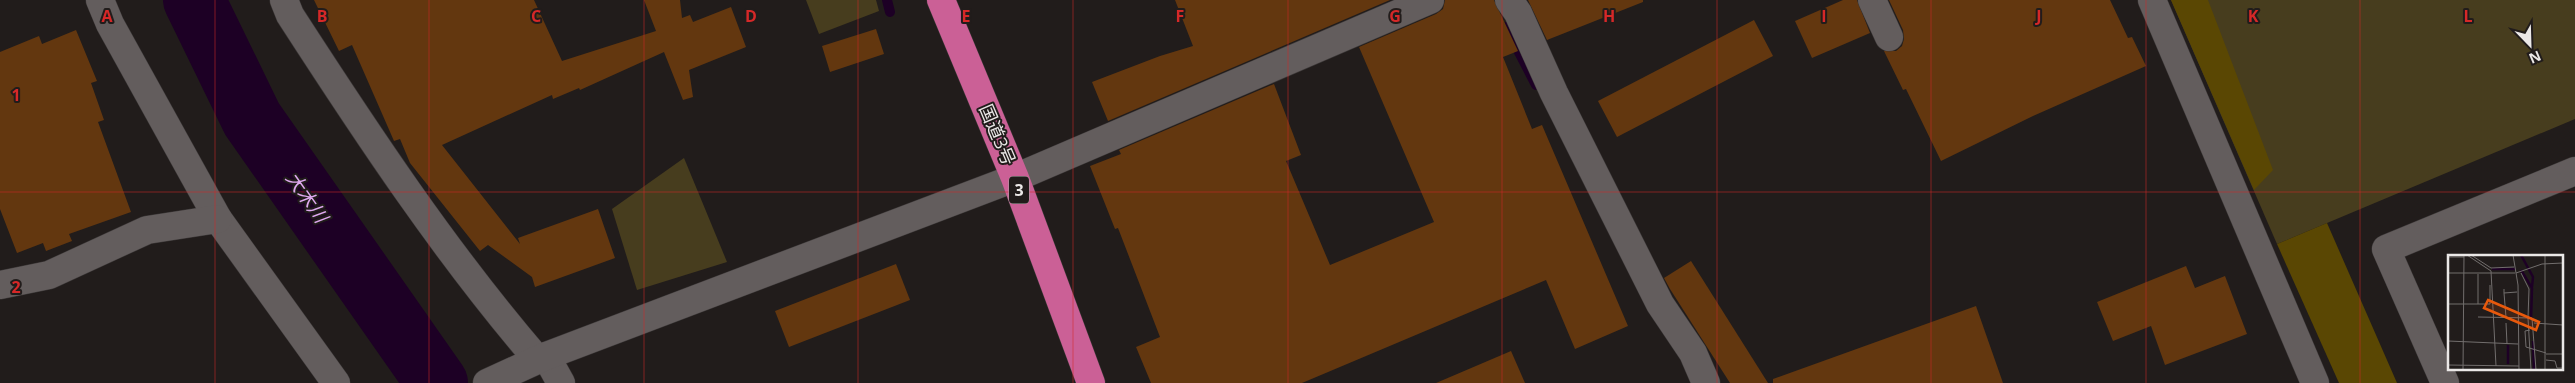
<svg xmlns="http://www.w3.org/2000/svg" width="2575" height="383" viewBox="0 0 2575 383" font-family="'Open Sans','Noto Sans JP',sans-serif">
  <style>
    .green { fill: #473d1e }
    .forest { fill: #5a4703 }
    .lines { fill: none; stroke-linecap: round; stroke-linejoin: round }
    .stream { stroke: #1d0025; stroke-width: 10 }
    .river { stroke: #1d0025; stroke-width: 62 }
    .building { fill: #63370f }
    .minor-casing { stroke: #3c3838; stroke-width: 29 }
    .trunk-casing { stroke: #3c3838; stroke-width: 29 }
    .minor { stroke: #635d5d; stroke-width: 28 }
    .trunk { stroke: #cb6096; stroke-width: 28 }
    .grid { fill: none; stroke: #d62828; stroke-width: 1; stroke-opacity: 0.55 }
    .labels { text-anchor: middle; stroke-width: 4; stroke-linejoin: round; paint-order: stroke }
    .shield { fill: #211c1b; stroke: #aeabaa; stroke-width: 1 }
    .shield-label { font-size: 16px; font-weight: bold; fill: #ebe8e7 }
    .street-label { font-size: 18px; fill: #ebe8e7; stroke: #211c1b }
    .water-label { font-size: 19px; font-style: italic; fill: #dfa9ef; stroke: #211c1b }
    .inset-river { fill: none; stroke: #1d0025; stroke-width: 2.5 }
    .inset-road { fill: none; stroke: #726e6d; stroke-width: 1 }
    .view { fill: #e8590c; fill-opacity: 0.15; stroke: #e8590c; stroke-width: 2.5 }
    .inset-edge { fill: none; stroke: #ebe8e7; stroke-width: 2.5 }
    .grid-label { font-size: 16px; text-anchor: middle; font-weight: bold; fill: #d62828; stroke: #211c1b; stroke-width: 4; stroke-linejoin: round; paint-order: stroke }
  </style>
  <rect width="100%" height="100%" fill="#211c1b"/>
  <g class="green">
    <polygon points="806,0 876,0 879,11 819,34"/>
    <polygon points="2171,0 2575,0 2575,119 2277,244"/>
    <polygon points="684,158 727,262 637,290 612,209"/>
  </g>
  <g class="forest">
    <polygon points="2171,0 2208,0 2273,170 2254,190"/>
    <polygon points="2327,223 2397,383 2339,383 2277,244"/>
  </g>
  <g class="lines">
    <g class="stream">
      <polyline points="887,0 890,12"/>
      <polyline points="1506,27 1536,85"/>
    </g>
    <polyline class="river" points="194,0 252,119 437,383"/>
  </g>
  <g class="building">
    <polygon points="314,0 534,0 562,61 656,31 644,0 680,0 682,18 690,15 693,22 731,7 746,47 689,70 693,97 683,100 664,52 580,90 579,88 553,99 552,95 442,145 520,244 518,238 598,209 615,258 535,287 532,277 488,245 480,251 410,163 400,139 394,141 352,45 339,51"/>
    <polygon points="1175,0 1390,0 1108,121 1092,82 1160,56 1193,46"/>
    <polygon points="1445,0 1494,0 1518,51 1503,57 1532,129 1542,125 1628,326 1575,349 1546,280 1302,383 1151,383 1136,347 1160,337 1118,228 1115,229 1090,166 1121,154 1119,150 1274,84 1301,155 1286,161 1330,265 1434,222 1359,47 1436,14 1443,9"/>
    <polygon points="1528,0 1643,0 1643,2 1547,40"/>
    <polygon points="1843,0 1857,0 1870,33 1812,58 1795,21"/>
    <polygon points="1889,0 2110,0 2128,38 2132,37 2146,66 2033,116 1941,161 1906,89 1903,90 1884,51 1896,51 1902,46 1904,39 1903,30"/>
    <polygon points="1754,20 1773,56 1617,137 1598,101"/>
    <polygon points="876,29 884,54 830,72 822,46"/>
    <polygon points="76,30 97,81 91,83 104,120 98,122 131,212 69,234 72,241 46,251 43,243 17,253 0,209 0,52 39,36 42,44"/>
    <polygon points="1691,261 1768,383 1730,383 1670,289 1664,278"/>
    <polygon points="896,264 910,300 789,347 775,311"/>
    <polygon points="2186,266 2195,288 2225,276 2247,334 2165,365 2151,326 2113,341 2097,302"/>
    <polygon points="1976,306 2003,383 1773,383 1773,379"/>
    <polygon points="1511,351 1525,383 1436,383"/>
  </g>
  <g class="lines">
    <defs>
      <g id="minor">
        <polyline points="100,0 110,24 218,219 336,383"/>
        <path d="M284,0L290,15C367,134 445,252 537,359"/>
        <polyline points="1509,0 1518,13 1554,93 1660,304 1693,353 1706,383"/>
        <polyline points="1872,0 1889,37"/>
        <polyline points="2152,0 2315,383"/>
        <polyline points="0,285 49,275 147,230 218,219"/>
        <polyline points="546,356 561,383"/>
        <polyline points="487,383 546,356 1015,178 1430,0"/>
        <polyline points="2445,383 2386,249 2575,171"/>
      </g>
      <polyline id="trunk" points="941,0 1015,178 1091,383"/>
    </defs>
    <use href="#minor" class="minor-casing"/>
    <use href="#trunk" class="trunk-casing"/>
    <use href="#minor" class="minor"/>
    <use href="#trunk" class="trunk"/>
  </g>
  <path class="grid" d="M215,0V383M429,0V383M644,0V383M858,0V383M1073,0V383M1288,0V383M1502,0V383M1717,0V383M1931,0V383M2146,0V383M2360,0V383M0,192H2575"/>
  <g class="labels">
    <rect class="shield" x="1009" y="176.5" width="20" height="27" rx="4"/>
    <g class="shield-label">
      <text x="1019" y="196">3</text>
    </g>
    <g class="street-label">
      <text transform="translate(997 135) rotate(67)" y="6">国道3号</text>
    </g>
    <g class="water-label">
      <text transform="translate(307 197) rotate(55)" y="7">大木川</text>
    </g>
  </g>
  <g transform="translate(2448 255)">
    <rect width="115" height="115" fill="#211c1b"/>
    <path class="inset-river" d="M73,0L85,22L84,32M44,14H67M73,15L84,33L83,65M85,86L86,115M60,90V109"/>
    <path class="inset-road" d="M19,0L43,16L48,111M23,0L43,13L66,12M65,0L70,30L71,115M0,2H16M0,18H67M68,18L94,9L115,8M73,18L81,34L80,63M56,34V38L69,37M56,38L58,62M0,49H42V30M30,49V19M30,62L84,63L88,115M80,63L83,115M58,68L59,89M86,68L115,70M97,70V0M82,75L77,76L78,92L98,98M0,86L70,89M98,99H115M98,105L107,106L109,113H115M0,110L71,111M15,115L16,0M97,115V70"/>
    <path class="view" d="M40,45L91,67L88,75L36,53Z"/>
    <rect width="115" height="115" class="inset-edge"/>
  </g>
  <g class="grid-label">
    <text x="107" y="22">A</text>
    <text x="322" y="22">B</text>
    <text x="536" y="22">C</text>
    <text x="751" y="22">D</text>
    <text x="966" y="22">E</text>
    <text x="1180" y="22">F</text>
    <text x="1395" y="22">G</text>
    <text x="1609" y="22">H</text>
    <text x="1824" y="22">I</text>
    <text x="2039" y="22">J</text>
    <text x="2253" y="22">K</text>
    <text x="2468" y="22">L</text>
    <text x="16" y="101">1</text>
    <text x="16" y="293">2</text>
  </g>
  <g transform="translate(2530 45) rotate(157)" stroke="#211c1b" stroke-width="4" paint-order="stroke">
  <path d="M0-4L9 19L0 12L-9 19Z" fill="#ebe8e7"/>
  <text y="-8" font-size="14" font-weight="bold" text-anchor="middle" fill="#ebe8e7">N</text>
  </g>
</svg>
